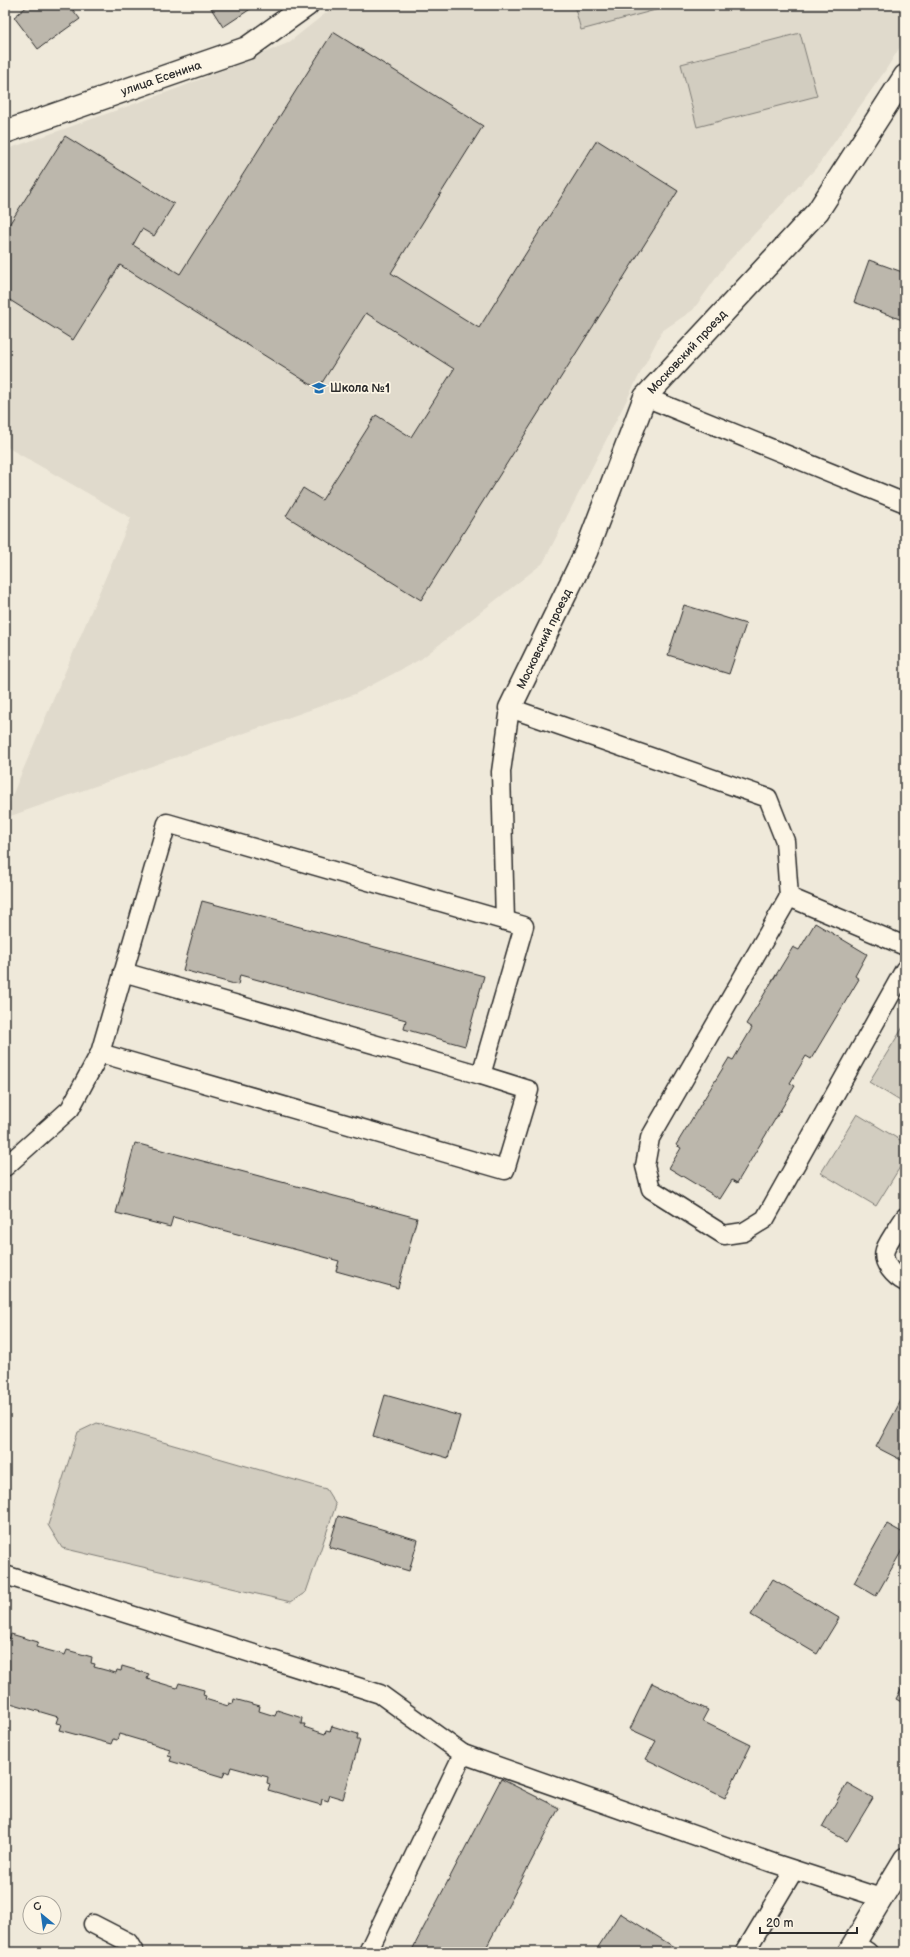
<svg xmlns="http://www.w3.org/2000/svg" width="910" height="1957" viewBox="0 0 910 1957" font-family="'Balsamiq Sans',sans-serif">
  <style>
    .built { fill: #e0dacc }
    .green { fill: #d2cdc0; stroke: #7e7c76 }
    .building { fill: #bcb7ac; stroke: #2b2b2b }
    .lines { fill: none; stroke-linecap: round; stroke-linejoin: round }
    .lane-casing { stroke: #2b2b2b; stroke-width: 21 }
    .street-casing { stroke: #2b2b2b; stroke-width: 25 }
    .primary-casing { stroke: #2b2b2b; stroke-width: 25 }
    .lane { stroke: #fcf5e5; stroke-width: 18 }
    .street { stroke: #fcf5e5; stroke-width: 22 }
    .primary { stroke: #fcf5e5; stroke-width: 22 }
    .labels { text-anchor: middle; stroke-width: 3.5; stroke-linejoin: round; paint-order: stroke }
    .street-label { font-size: 12px; fill: #2b2b2b; stroke: #fcf5e5 }
    .poi-label { font-size: 12px; font-weight: bold; fill: #2b2b2b; stroke: #fcf5e5; text-anchor: start }
  </style>
  <rect width="100%" height="100%" fill="#efe9da"/>
  <filter id="ink" filterUnits="userSpaceOnUse"><feTurbulence type="fractalNoise" baseFrequency=".025" numOctaves="2"/><feDisplacementMap in="SourceGraphic" scale="8" xChannelSelector="R" yChannelSelector="G"/><feConvolveMatrix kernelMatrix="1 2 1 2 8 2 1 2 1" color-interpolation-filters="sRGB"/></filter>
  <g filter="url(#ink)">
    <polygon class="built" points="336,5 905,5 905,39 885,71 816,168 726,264 693,310 662,331 543,563 421,659 355,694 5,818 5,812 131,518 5,446 5,150 179,88 288,43"/>
    <g class="green">
      <polygon points="574,5 674,5 581,30"/>
      <polygon points="800,33 817,96 697,127 681,64"/>
      <polygon points="905,1024 905,1104 869,1082"/>
      <polygon points="857,1114 905,1143 905,1159 876,1206 821,1173"/>
      <polygon points="97,1423 326,1489 336,1505 306,1592 291,1602 62,1548 48,1525 78,1432"/>
    </g>
    <g class="building">
      <polygon points="29,5 69,5 80,19 38,49 14,17"/>
      <polygon points="209,5 254,5 255,6 223,27"/>
      <polygon points="333,32 483,126 391,273 479,328 597,140 678,191 421,600 286,516 303,488 322,500 376,415 411,437 454,369 366,313 318,389 120,265 73,340 5,297 5,231 65,136 174,204 154,236 142,229 133,245 180,274"/>
      <polygon points="869,260 905,273 905,321 854,302"/>
      <polygon points="684,605 746,624 729,674 668,655"/>
      <polygon points="202,901 484,976 465,1046 404,1029 406,1020 240,975 238,985 183,970"/>
      <polygon points="815,923 867,954 855,976 859,979 811,1059 806,1056 790,1083 795,1086 737,1183 732,1180 720,1199 669,1168 681,1148 676,1145 729,1058 733,1060 752,1028 746,1024 793,947 799,950"/>
      <polygon points="135,1143 417,1218 398,1288 336,1271 339,1261 173,1217 170,1227 116,1213"/>
      <polygon points="905,1393 905,1462 876,1447"/>
      <polygon points="385,1395 460,1416 448,1458 373,1436"/>
      <polygon points="338,1516 418,1540 409,1571 329,1547"/>
      <polygon points="887,1524 905,1534 905,1545 876,1596 854,1583"/>
      <polygon points="773,1579 839,1618 817,1654 751,1615"/>
      <polygon points="11,1634 38,1642 36,1647 65,1655 67,1650 92,1657 91,1663 95,1664 94,1667 116,1673 117,1670 121,1671 122,1666 149,1674 147,1679 177,1688 179,1683 204,1690 203,1695 206,1696 205,1699 228,1706 229,1703 233,1704 234,1699 260,1706 259,1711 275,1716 277,1710 302,1718 301,1724 305,1724 304,1727 325,1734 326,1731 330,1732 332,1726 358,1734 357,1740 360,1740 343,1799 330,1795 328,1801 322,1799 321,1805 268,1790 270,1784 267,1783 268,1777 231,1767 229,1773 225,1771 223,1777 170,1761 172,1756 168,1755 170,1749 119,1734 117,1740 113,1739 111,1744 59,1730 61,1724 56,1723 58,1717 7,1702 5,1708 5,1641 6,1638 9,1639"/>
      <polygon points="905,1682 905,1704 896,1699"/>
      <polygon points="652,1683 708,1710 702,1721 751,1745 725,1798 646,1759 656,1741 630,1729"/>
      <polygon points="501,1779 559,1808 484,1952 411,1952"/>
      <polygon points="847,1783 873,1798 847,1841 822,1827"/>
      <polygon points="620,1913 682,1952 595,1952"/>
    </g>
    <g class="lines">
      <defs>
        <g id="lane">
          <polyline points="645,397 905,503"/>
          <polyline points="789,897 650,1138 645,1166 651,1189 724,1235 744,1232 765,1219 905,969"/>
          <polyline points="505,921 501,772 510,708 768,798 785,841 789,897 905,946"/>
          <polyline points="100,1053 505,1170 529,1090 481,1075"/>
          <polyline points="5,1167 70,1109 100,1053 167,823 524,926 481,1075 123,972"/>
          <path d="M905,1217C899,1227 889,1239 885,1250C881,1263 895,1277 905,1282"/>
          <polyline points="5,1575 380,1694 463,1754 368,1952"/>
          <polyline points="463,1754 773,1863 881,1898"/>
          <polyline points="93,1924 128,1942 134,1952"/>
          <polyline points="854,1943 868,1952"/>
          <polyline points="745,1952 794,1870"/>
        </g>
        <g id="street">
          <polyline points="5,132 247,48 307,5"/>
          <polyline points="510,708 586,552 645,397 818,211 905,76"/>
        </g>
        <polyline id="primary" points="849,1952 905,1859"/>
      </defs>
      <use href="#lane" class="lane-casing"/>
      <use href="#street" class="street-casing"/>
      <use href="#primary" class="primary-casing"/>
      <use href="#lane" class="lane"/>
      <use href="#street" class="street"/>
      <use href="#primary" class="primary"/>
    </g>
  </g>
  <defs>
    <symbol id="school-bare" viewBox="-9 -9 18 18"><path d="M0-5L7-2L0 1L-7-2ZM-4 1L0 2.5L4 1V4Q0 6-4 4Z" fill="#1f6fb2" stroke="#fcf5e5" stroke-width="2.5" paint-order="stroke"/></symbol>
  </defs>
  <g fill-rule="evenodd">
    <use href="#school-bare" x="309" y="378" width="20" height="20"/>
  </g>
  <g class="labels">
    <g class="street-label">
      <text transform="translate(161 78) rotate(-19)" y="4">улица Есенина</text>
      <text transform="translate(687 352) rotate(-47)" y="4">Московский проезд</text>
      <text transform="translate(544 639) rotate(-64)" y="4">Московский проезд</text>
    </g>
    <g class="poi-label">
      <text x="330" y="392">Школа №1</text>
    </g>
  </g>
  <rect width="910" height="1957" fill="none" stroke="#fcf5e5" stroke-width="20"/>
  <rect x="10" y="10" width="890" height="1937" fill="none" stroke="#2b2b2b" stroke-width="1.5" filter="url(#ink)"/>
  <g transform="translate(42 1915) rotate(331)"><circle r="19" fill="#fcf5e5" stroke="#a8a49b"/>
  <path d="M0-3L7 15L0 10L-7 15Z" fill="#1f6fb2"/>
  <text y="-6" font-size="11" font-weight="bold" text-anchor="middle" fill="#2b2b2b">С</text>
  </g>
  <path d="M760 1927v6h97v-6" fill="none" stroke="#2b2b2b" stroke-width="2"/>
  <text x="766" y="1927" font-size="12" fill="#2b2b2b" stroke="#fcf5e5" stroke-width="3" paint-order="stroke">20 m</text>
</svg>
